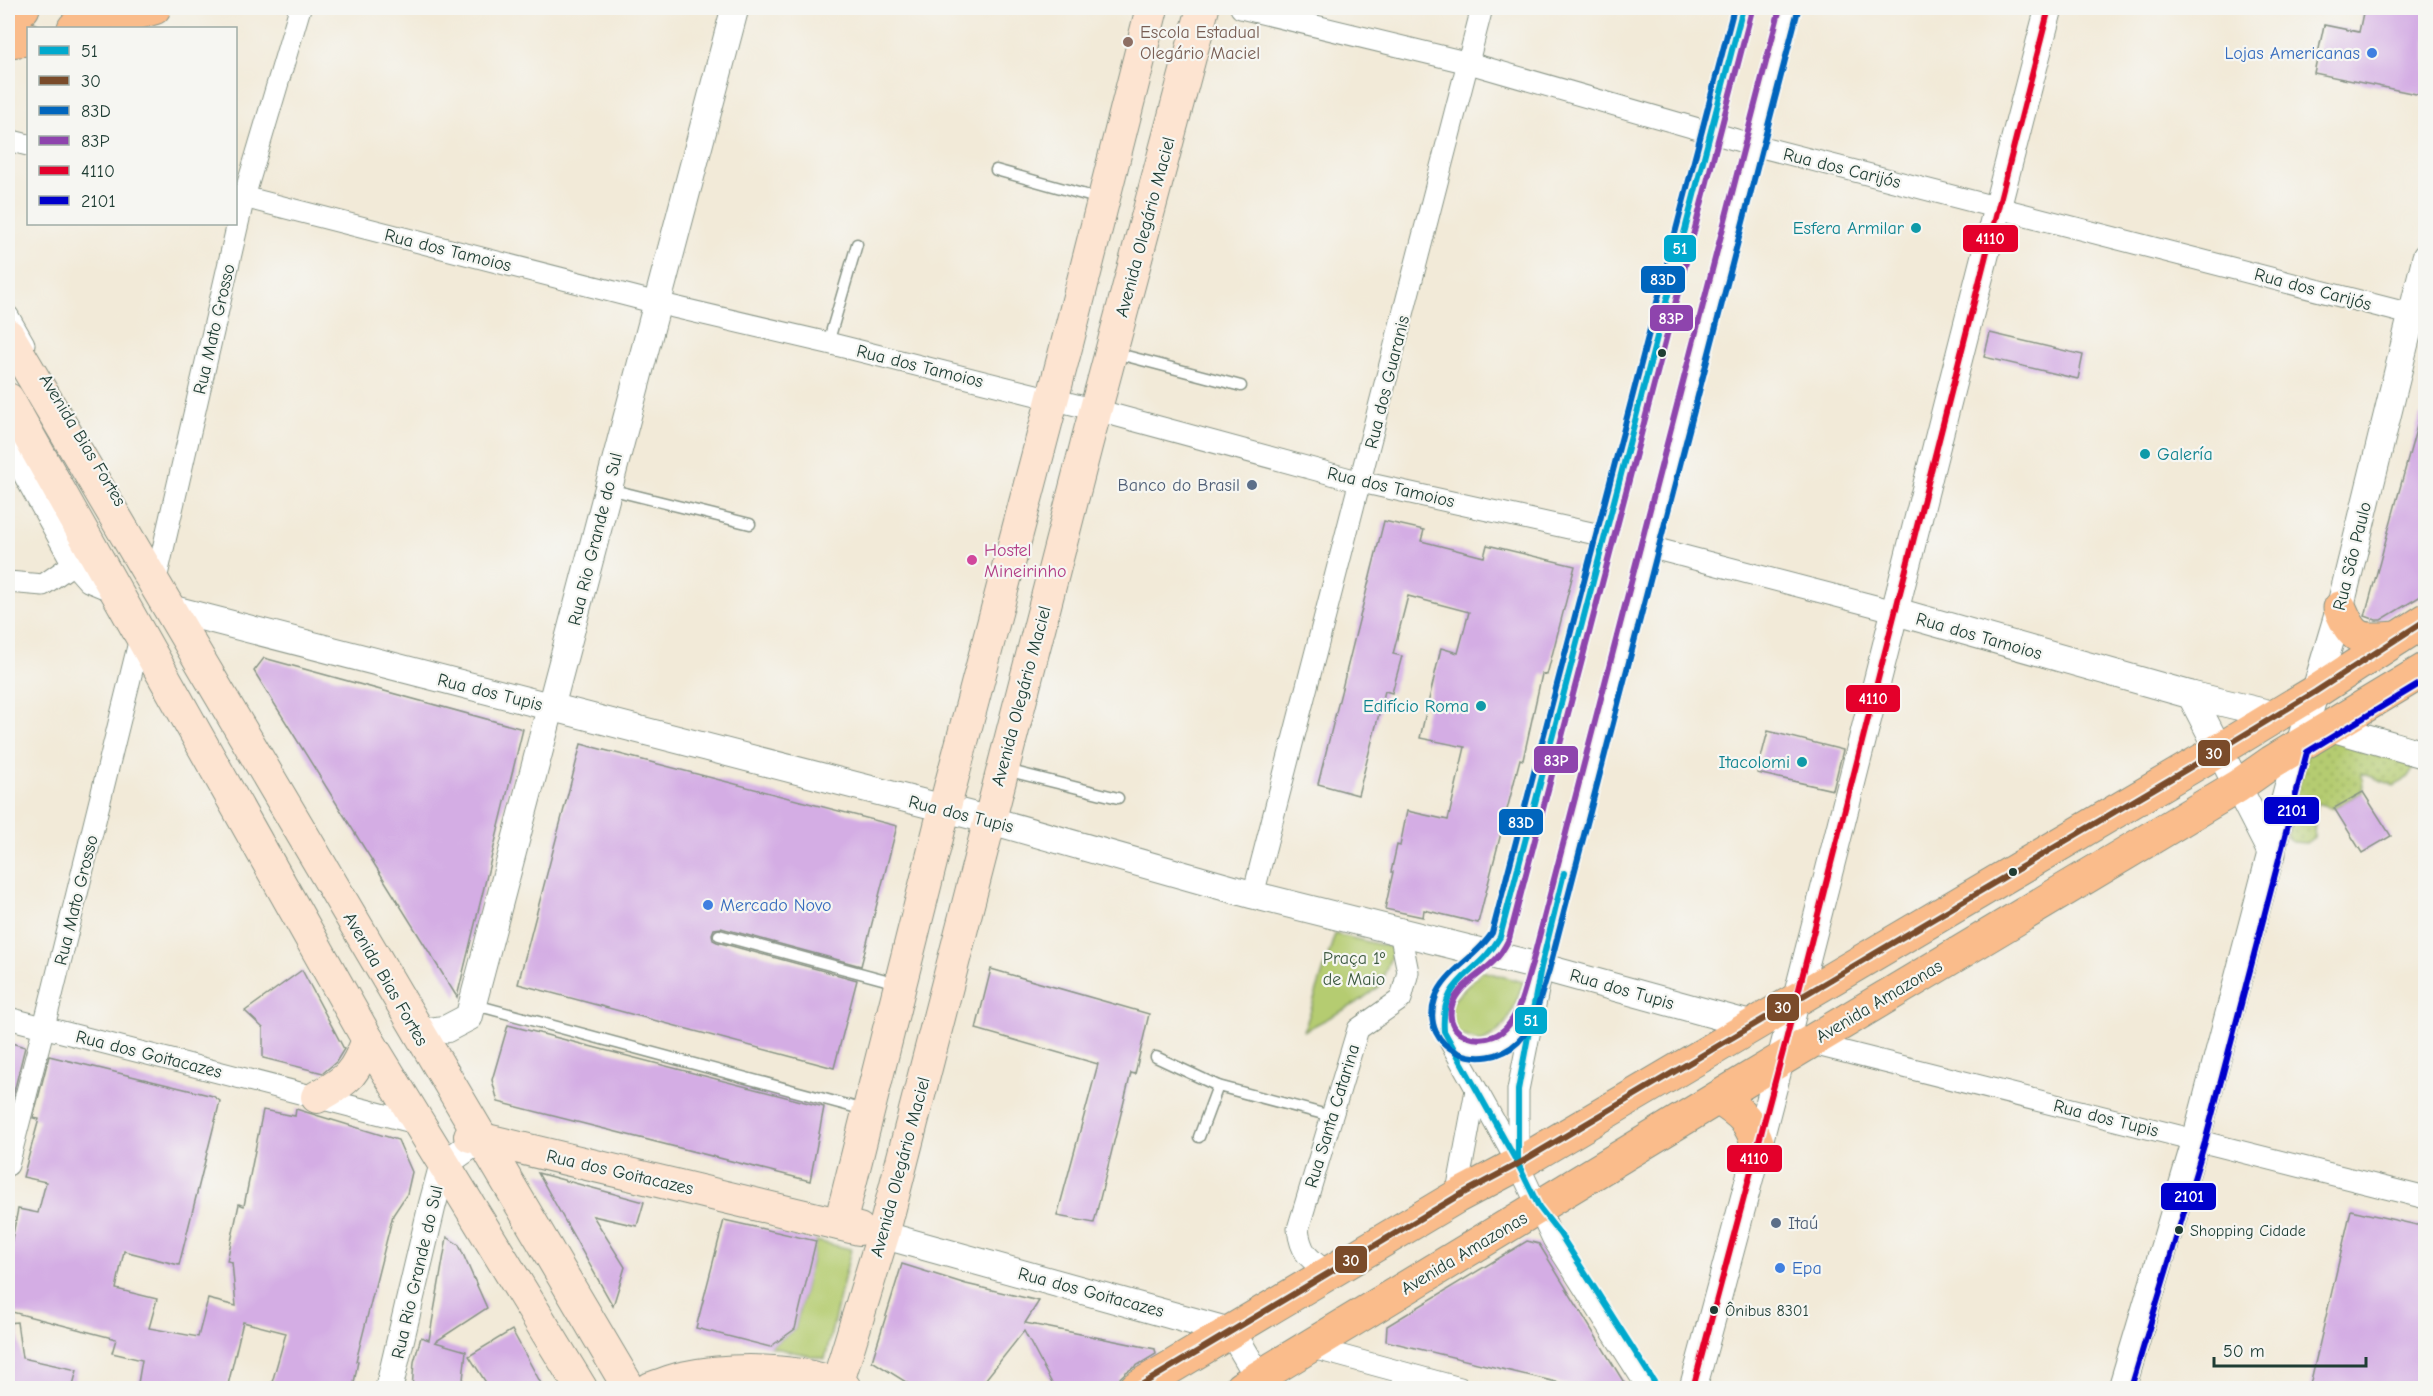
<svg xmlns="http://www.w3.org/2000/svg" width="2433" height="1396" viewBox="0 0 2433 1396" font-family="'Comic Neue',sans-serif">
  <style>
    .park { fill: #b5cc71; stroke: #6a8452; stroke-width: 1.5 }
    .garden { fill: url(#garden-dots); stroke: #6a8452; stroke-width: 1.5 }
    .building { fill: #d4ade4 }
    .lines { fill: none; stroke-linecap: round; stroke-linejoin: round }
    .service-casing { stroke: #889486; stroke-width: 13 }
    .minor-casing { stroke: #889486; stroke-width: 23 }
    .tertiary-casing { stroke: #889486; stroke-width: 29 }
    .secondary-casing { stroke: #889486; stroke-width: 34 }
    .primary-casing { stroke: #889486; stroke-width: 35 }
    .trunk-casing { stroke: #889486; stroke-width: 35 }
    .service { stroke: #fff; stroke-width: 10 }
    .minor { stroke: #fff; stroke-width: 21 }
    .tertiary { stroke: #fff; stroke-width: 27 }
    .secondary { stroke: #fde4d1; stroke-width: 32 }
    .primary { stroke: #fabc8b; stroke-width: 33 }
    .trunk { stroke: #fabc8b; stroke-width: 33 }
    .bus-1-casing { stroke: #f6f6f2; stroke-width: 10 }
    .bus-2-casing { stroke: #f6f6f2; stroke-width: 10 }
    .bus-3-casing { stroke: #f6f6f2; stroke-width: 10 }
    .bus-4-casing { stroke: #f6f6f2; stroke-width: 10 }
    .bus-5-casing { stroke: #f6f6f2; stroke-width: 10 }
    .bus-6-casing { stroke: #f6f6f2; stroke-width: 10 }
    .bus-1 { stroke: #00a9ce; stroke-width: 6 }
    .bus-2 { stroke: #7a4b2a; stroke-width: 6 }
    .bus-3 { stroke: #0065bd; stroke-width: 6 }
    .bus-4 { stroke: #8e44ad; stroke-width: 6 }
    .bus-5 { stroke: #e4002b; stroke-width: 6 }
    .bus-6 { stroke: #00c; stroke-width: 6 }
    .education-dot { fill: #8d6e63; stroke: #f6f6f2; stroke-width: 2 }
    .shop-dot { fill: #3f7fe0; stroke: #f6f6f2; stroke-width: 2 }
    .culture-dot { fill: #0f9aa8; stroke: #f6f6f2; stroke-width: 2 }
    .bus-dot { fill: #1f3d34; stroke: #f6f6f2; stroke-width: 2 }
    .service-dot { fill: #5c6f8a; stroke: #f6f6f2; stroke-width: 2 }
    .hotel-dot { fill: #d1479c; stroke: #f6f6f2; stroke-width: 2 }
    .labels { text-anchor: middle; stroke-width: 4.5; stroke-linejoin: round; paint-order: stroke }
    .bus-label { font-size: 16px; fill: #1f3d34; stroke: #f6f6f2; text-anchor: start }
    .education-label { font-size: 18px; fill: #785e54; stroke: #f6f6f2; text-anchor: start }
    .shop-label { font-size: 18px; fill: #366cbe; stroke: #f6f6f2; text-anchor: start }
    .street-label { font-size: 18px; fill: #1f3d34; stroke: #f6f6f2 }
    .culture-label { font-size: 18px; fill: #0d838f; stroke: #f6f6f2; text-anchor: end }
    .service-label { font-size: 18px; fill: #4e5e75; stroke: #f6f6f2; text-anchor: end }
    .hotel-label { font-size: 18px; fill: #b23c85; stroke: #f6f6f2; text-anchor: start }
    .park-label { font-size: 18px; fill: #3d5a40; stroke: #f6f6f2 }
    .line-badge { stroke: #f6f6f2; stroke-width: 2 }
    .badge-label { font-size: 16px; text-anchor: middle; font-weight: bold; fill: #fff }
  </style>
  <defs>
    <pattern id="garden-dots" width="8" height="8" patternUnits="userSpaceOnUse" patternTransform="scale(1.5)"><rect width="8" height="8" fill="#b5cc71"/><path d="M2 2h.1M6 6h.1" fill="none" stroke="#93a75e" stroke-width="1.8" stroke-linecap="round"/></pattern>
  </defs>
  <rect width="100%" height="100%" fill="#f6f6f2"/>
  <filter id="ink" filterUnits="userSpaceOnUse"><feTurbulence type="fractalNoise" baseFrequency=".0167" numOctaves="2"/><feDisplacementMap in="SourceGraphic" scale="12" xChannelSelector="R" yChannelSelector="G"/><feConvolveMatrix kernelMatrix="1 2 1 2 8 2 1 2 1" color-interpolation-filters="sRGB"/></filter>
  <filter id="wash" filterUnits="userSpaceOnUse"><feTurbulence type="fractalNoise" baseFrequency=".008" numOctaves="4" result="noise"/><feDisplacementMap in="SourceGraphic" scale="24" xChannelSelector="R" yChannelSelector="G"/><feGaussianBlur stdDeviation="1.35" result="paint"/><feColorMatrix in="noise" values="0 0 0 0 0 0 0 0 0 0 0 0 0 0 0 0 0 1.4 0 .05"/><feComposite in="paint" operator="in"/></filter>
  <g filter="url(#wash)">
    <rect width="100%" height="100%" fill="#f2ead8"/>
    <g class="park">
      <polygon points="1335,934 1394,948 1380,986 1355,1004 1304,1031"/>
      <path d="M1482,971L1523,982C1514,1008 1508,1031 1481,1042L1451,1031L1449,1005Z"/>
      <polygon points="816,1241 851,1249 825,1359 770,1347 795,1329"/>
    </g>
    <polygon class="garden" points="2329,727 2416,765 2407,779 2394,786 2362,773 2363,792 2334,808 2316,803 2314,837 2306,843 2293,842 2287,838 2299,746"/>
    <g id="blocks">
      <g class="building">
        <polygon points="2364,8 2426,8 2426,96 2314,73 2324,25 2359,32"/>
        <polygon points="1990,333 2083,355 2078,379 1984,357"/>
        <polygon points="2420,415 2426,415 2426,593 2381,620 2376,620 2365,616"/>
        <polygon points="1384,521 1424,530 1421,541 1484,557 1487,545 1575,566 1547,675 1542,674 1523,760 1520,759 1478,923 1424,910 1423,917 1385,909 1393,872 1391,872 1397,845 1400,846 1407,811 1448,820 1465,747 1420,738 1441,648 1458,653 1469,612 1408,596 1393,654 1402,656 1392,693 1385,691 1358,795 1318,784"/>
        <polygon points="264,658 523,729 457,997 254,671"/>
        <polygon points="1768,731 1843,750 1833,790 1757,773"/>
        <polygon points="581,744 897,826 861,966 721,928 714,929 712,934 713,940 717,942 857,980 834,1068 518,984"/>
        <polygon points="2363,792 2391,836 2362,853 2334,808"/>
        <polygon points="991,969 1149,1014 1135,1074 1131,1073 1094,1223 1057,1216 1098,1064 976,1029"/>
        <polygon points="302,970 344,1049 336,1062 323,1073 263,1058 263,1028 245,1011"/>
        <polygon points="508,1025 824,1107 810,1181 498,1102 492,1080"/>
        <polygon points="8,1042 25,1047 9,1112 8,1111"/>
        <polygon points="49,1056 213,1096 220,1101 179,1265 124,1251 116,1289 157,1299 149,1328 198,1337 208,1299 236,1306 232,1262 227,1261 239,1204 244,1206 263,1110 295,1116 296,1109 398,1140 412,1172 407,1194 393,1215 356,1361 358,1361 353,1389 312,1389 299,1385 298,1389 281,1389 271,1386 286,1333 243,1322 227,1389 137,1389 142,1360 112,1353 116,1339 8,1311 8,1296 13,1275 8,1274 8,1259 18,1209 38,1213 46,1182 23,1177 39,1119 33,1118"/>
        <polygon points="538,1173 644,1202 637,1226 593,1216 625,1267 613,1306"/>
        <polygon points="2351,1210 2426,1227 2426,1389 2309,1389"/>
        <polygon points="724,1220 816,1241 795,1329 770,1347 696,1328"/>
        <polygon points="447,1237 459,1245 487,1308 435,1342 466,1351 462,1389 412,1389 414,1362 421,1337 429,1340"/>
        <polygon points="1527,1241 1539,1244 1628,1389 1585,1389 1386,1341 1387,1326"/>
        <polygon points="902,1264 966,1284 1039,1301 1025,1323 1155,1349 1156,1354 1126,1372 1120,1378 1118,1386 1113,1389 1055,1389 1024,1331 978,1389 917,1389 872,1361"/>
        <polygon points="17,1322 22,1358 77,1370 72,1389 8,1389 8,1323"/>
        <polygon points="512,1330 544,1389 490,1389 469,1356"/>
      </g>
    </g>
  </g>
  <g filter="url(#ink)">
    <use href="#blocks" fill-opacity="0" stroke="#889486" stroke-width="1.5"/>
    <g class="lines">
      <defs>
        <g id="service">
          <polyline points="996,170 1100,199"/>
          <polyline points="828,343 857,244"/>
          <polyline points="1115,353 1241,386"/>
          <polyline points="609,489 750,524"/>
          <polyline points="1006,770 1118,798"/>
          <polyline points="719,935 897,983"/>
          <polyline points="472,1004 865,1110"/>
          <polyline points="1156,1057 1218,1086"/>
          <polyline points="1199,1137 1218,1086 1331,1116"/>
        </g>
        <g id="minor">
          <polyline points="1241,8 1469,63 1754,145 2410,314"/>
          <polyline points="8,140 28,145"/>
          <polyline points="236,195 657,303 828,343 1096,410 1361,482 1605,536"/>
          <polyline points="8,316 24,344"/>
          <polyline points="8,446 73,564 88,581 117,593"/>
          <polyline points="1649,547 1894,611"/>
          <polyline points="8,582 43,585 73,564"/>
          <polyline points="155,584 244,197 300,8"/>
          <polyline points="1253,895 1482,8"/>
          <polyline points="8,1018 420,1124"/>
          <path d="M1446,1033C1479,1067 1512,1044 1526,1007"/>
          <polyline points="1805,1042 2426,1198"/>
          <polyline points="1518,1163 1518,1090 1552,920 1661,506 1789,8"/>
          <polyline points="8,1165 52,995 141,634"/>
          <polyline points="1456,1197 1476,1090"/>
          <path d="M1330,1274C1310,1259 1301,1255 1298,1229L1358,1029L1401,999L1408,972L1400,932"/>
          <polyline points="1309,1347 1460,1388"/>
          <path d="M1648,1388L1553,1239L1518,1164L1444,1031C1437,985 1465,982 1490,953C1494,948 1497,942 1500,937L1743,8"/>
        </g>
        <g id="tertiary">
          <polyline points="168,608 989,820 1253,895 1541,967 1752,1025"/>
          <polyline points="1894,611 2191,695 2275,715"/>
          <polyline points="2191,695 2272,854"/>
          <polyline points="2329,727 2426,755"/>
          <polyline points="417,1033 446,1029 469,1017 735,8"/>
          <polyline points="883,1235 1232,1332 1259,1378 1257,1388"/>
          <polyline points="389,1388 432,1206 443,1165 481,1138"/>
          <path d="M1693,1388C1819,930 1928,467 2049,8"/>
          <polyline points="2122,1388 2196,1140 2299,746 2340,608 2426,257"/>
        </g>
        <g id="secondary">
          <polyline points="8,335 629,1388"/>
          <polyline points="8,399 368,1040 581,1388"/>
          <path d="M317,1097C349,1080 355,1073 368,1040"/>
          <polyline points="470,1136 859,1229"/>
          <polyline points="840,1224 944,810 1068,340 1152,8"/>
          <polyline points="837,1385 883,1235 1087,442 1203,8"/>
          <path d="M651,1388C661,1385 672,1380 682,1378C728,1368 802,1367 845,1388"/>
        </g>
        <g id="primary">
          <polyline points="84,28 154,8"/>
          <polyline points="8,41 28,39"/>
          <path d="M2340,608C2355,644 2362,640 2398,638"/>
          <path d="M1718,1098C1743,1114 1750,1120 1759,1148"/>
          <polyline points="1136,1388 1456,1197 1518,1164 2206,758 2315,692 2426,620"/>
          <polyline points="1241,1388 1747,1080 2238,786 2272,762 2426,669"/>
        </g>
        <g id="trunk">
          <polyline points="8,10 23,8"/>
          <polyline points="74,28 113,8"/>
        </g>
      </defs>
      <use href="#service" class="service-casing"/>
      <use href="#minor" class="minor-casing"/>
      <use href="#tertiary" class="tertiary-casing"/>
      <use href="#secondary" class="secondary-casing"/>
      <use href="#primary" class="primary-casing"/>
      <use href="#trunk" class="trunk-casing"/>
      <use href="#service" class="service"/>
      <use href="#minor" class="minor"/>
      <use href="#tertiary" class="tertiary"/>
      <use href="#secondary" class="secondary"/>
      <use href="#primary" class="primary"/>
      <use href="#trunk" class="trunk"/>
      <defs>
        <g id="bus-1">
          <polyline points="1521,1170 1518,1164 1518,1090 1541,967 1564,873"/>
          <path d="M1658,1388L1560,1234L1539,1207L1518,1164L1444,1031C1440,977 1476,978 1500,937L1743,8"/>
        </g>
        <polyline id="bus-2" points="1136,1388 1456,1197 1518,1164 2206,758 2315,692 2426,620"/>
        <path id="bus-3" d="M1734,8L1492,933C1476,958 1444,972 1435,999C1418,1051 1484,1075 1518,1042C1536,1024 1541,993 1549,970L1798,10"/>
        <path id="bus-4" d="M1752,10L1509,939C1505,947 1500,956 1493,962C1480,975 1458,986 1452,1005C1442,1038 1486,1049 1506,1028C1521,1012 1525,985 1532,964L1780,8"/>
        <polyline id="bus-5" points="1693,1388 1785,1044 2049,8"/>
        <polyline id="bus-6" points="2131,1388 2205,1142 2307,752 2426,680"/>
      </defs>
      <use href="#bus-1" class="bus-1-casing"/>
      <use href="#bus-2" class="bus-2-casing"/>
      <use href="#bus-3" class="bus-3-casing"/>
      <use href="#bus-4" class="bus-4-casing"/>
      <use href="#bus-5" class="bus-5-casing"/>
      <use href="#bus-6" class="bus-6-casing"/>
      <use href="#bus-1" class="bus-1"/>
      <use href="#bus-2" class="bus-2"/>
      <use href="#bus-3" class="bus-3"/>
      <use href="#bus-4" class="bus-4"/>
      <use href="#bus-5" class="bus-5"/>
      <use href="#bus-6" class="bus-6"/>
    </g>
  </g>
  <circle class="education-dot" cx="1128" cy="42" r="6"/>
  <g class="shop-dot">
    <circle cx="2372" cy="53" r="6"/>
    <circle cx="708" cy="905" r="6"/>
    <circle cx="1780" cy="1268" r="6"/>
  </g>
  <g class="culture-dot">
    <circle cx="1916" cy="228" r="6"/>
    <circle cx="2145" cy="454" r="6"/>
    <circle cx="1481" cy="706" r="6"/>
    <circle cx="1802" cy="762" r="6"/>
  </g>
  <g class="bus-dot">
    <circle cx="1662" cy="353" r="5"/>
    <circle cx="2013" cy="872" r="5"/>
    <circle cx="2179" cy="1230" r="5"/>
    <circle cx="1714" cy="1310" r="5"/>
  </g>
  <g class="service-dot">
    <circle cx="1252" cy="485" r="6"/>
    <circle cx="1776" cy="1223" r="6"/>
  </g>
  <circle class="hotel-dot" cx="972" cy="560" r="6"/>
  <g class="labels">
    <g class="bus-label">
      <text x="2190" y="1236">Shopping Cidade</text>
      <text x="1725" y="1316">Ônibus 8301</text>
    </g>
    <g class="education-label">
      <text x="1140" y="38">Escola Estadual<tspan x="1140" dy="21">Olegário Maciel</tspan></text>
    </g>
    <g class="shop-label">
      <text x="2360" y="59" text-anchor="end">Lojas Americanas</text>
      <text x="720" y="911">Mercado Novo</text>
      <text x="1792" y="1274">Epa</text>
    </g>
    <g class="street-label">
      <text transform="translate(1842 168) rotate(14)" y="6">Rua dos Carijós</text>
      <text transform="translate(1145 227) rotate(-75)" y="6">Avenida Olegário Maciel</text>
      <text transform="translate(448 250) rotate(14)" y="6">Rua dos Tamoios</text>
      <text transform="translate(2313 289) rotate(15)" y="6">Rua dos Carijós</text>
      <text transform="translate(214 329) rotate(-77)" y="6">Rua Mato Grosso</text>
      <text transform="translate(920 366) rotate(14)" y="6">Rua dos Tamoios</text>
      <text transform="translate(1387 382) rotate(-76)" y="6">Rua dos Guaranis</text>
      <text transform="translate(83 440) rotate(59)" y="6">Avenida Bias Fortes</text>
      <text transform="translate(1391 487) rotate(13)" y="6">Rua dos Tamoios</text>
      <text transform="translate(595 539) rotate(-76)" y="6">Rua Rio Grande do Sul</text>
      <text transform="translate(2352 556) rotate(-76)" y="6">Rua São Paulo</text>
      <text transform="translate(1979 636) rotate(16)" y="6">Rua dos Tamoios</text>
      <text transform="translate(490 692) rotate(14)" y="6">Rua dos Tupis</text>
      <text transform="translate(1021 696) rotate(-75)" y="6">Avenida Olegário Maciel</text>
      <text transform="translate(961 814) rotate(14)" y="6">Rua dos Tupis</text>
      <text transform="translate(76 900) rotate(-76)" y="6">Rua Mato Grosso</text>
      <text transform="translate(386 979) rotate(60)" y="6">Avenida Bias Fortes</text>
      <text transform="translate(1622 989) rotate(16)" y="6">Rua dos Tupis</text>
      <text transform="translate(1879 1001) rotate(-31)" y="6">Avenida Amazonas</text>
      <text transform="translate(149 1054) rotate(14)" y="6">Rua dos Goitacazes</text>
      <text transform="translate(1332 1116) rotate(-73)" y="6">Rua Santa Catarina</text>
      <text transform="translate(2106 1118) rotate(14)" y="6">Rua dos Tupis</text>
      <text transform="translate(900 1167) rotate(-75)" y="6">Avenida Olegário Maciel</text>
      <text transform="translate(620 1172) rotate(13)" y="6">Rua dos Goitacazes</text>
      <text transform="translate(1464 1253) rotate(-31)" y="6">Avenida Amazonas</text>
      <text transform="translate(417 1272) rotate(-77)" y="6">Rua Rio Grande do Sul</text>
      <text transform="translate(1091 1292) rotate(15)" y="6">Rua dos Goitacazes</text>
    </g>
    <g class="culture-label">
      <text x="1904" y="234">Esfera Armilar</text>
      <text x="2157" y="460" text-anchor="start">Galería</text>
      <text x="1469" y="712">Edifício Roma</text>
      <text x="1790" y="768">Itacolomi</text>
    </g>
    <g class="service-label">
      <text x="1240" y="491">Banco do Brasil</text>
      <text x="1788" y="1229" text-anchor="start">Itaú</text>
    </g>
    <g class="hotel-label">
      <text x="984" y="556">Hostel<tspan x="984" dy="21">Mineirinho</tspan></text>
    </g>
    <g class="park-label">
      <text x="1354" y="964">Praça 1º<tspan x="1354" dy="21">de Maio</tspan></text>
    </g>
  </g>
  <g class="line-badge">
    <rect x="1962" y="224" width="57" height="29" rx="6" fill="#e4002b"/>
    <rect x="1663" y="234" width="34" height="29" rx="6" fill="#00a9ce"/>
    <rect x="1640" y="265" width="46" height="29" rx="6" fill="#0065bd"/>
    <rect x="1649" y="304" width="45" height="28" rx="6" fill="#8e44ad"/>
    <rect x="1845" y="684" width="56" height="29" rx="6" fill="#e4002b"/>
    <rect x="2197" y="739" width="34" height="28" rx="6" fill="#7a4b2a"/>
    <rect x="1533" y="745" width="46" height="29" rx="6" fill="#8e44ad"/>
    <rect x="2263" y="796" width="57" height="29" rx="6" fill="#00c"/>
    <rect x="1498" y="808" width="46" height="28" rx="6" fill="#0065bd"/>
    <rect x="1766" y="993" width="34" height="29" rx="6" fill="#7a4b2a"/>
    <rect x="1514" y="1006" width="34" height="29" rx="6" fill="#00a9ce"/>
    <rect x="1726" y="1144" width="57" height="29" rx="6" fill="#e4002b"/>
    <rect x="2160" y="1182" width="57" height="29" rx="6" fill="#00c"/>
    <rect x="1334" y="1245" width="34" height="29" rx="6" fill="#7a4b2a"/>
  </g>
  <g class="badge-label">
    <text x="1990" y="244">4110</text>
    <text x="1680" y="254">51</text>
    <text x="1663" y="285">83D</text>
    <text x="1671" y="324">83P</text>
    <text x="1873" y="704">4110</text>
    <text x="2214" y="759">30</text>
    <text x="1556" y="766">83P</text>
    <text x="2292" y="816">2101</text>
    <text x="1521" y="828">83D</text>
    <text x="1783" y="1013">30</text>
    <text x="1531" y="1026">51</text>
    <text x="1754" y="1164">4110</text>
    <text x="2189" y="1202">2101</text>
    <text x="1351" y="1266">30</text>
  </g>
  <rect width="2433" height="1396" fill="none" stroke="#f6f6f2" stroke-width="30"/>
  <rect x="27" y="27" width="210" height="198" fill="#f6f6f2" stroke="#a0aca6" stroke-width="1.5"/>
  <rect x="39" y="46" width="30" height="9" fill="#00a9ce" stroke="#a0aca6" stroke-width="1.5"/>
  <text x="81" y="57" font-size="18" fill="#1f3d34">51</text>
  <rect x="39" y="76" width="30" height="9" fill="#7a4b2a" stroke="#a0aca6" stroke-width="1.5"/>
  <text x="81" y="87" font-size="18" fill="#1f3d34">30</text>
  <rect x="39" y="106" width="30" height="9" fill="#0065bd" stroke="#a0aca6" stroke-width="1.5"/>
  <text x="81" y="117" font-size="18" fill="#1f3d34">83D</text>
  <rect x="39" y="136" width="30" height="9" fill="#8e44ad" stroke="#a0aca6" stroke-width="1.5"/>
  <text x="81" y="147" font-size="18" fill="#1f3d34">83P</text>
  <rect x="39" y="166" width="30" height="9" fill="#e4002b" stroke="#a0aca6" stroke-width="1.5"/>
  <text x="81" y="177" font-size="18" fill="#1f3d34">4110</text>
  <rect x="39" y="196" width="30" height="9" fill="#0000cc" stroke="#a0aca6" stroke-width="1.5"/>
  <text x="81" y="207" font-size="18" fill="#1f3d34">2101</text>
  <path d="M2214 1357v9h152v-9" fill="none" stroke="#1f3d34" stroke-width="3"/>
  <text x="2223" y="1357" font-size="18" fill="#1f3d34" stroke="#f6f6f2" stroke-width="4.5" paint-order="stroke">50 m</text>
</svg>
